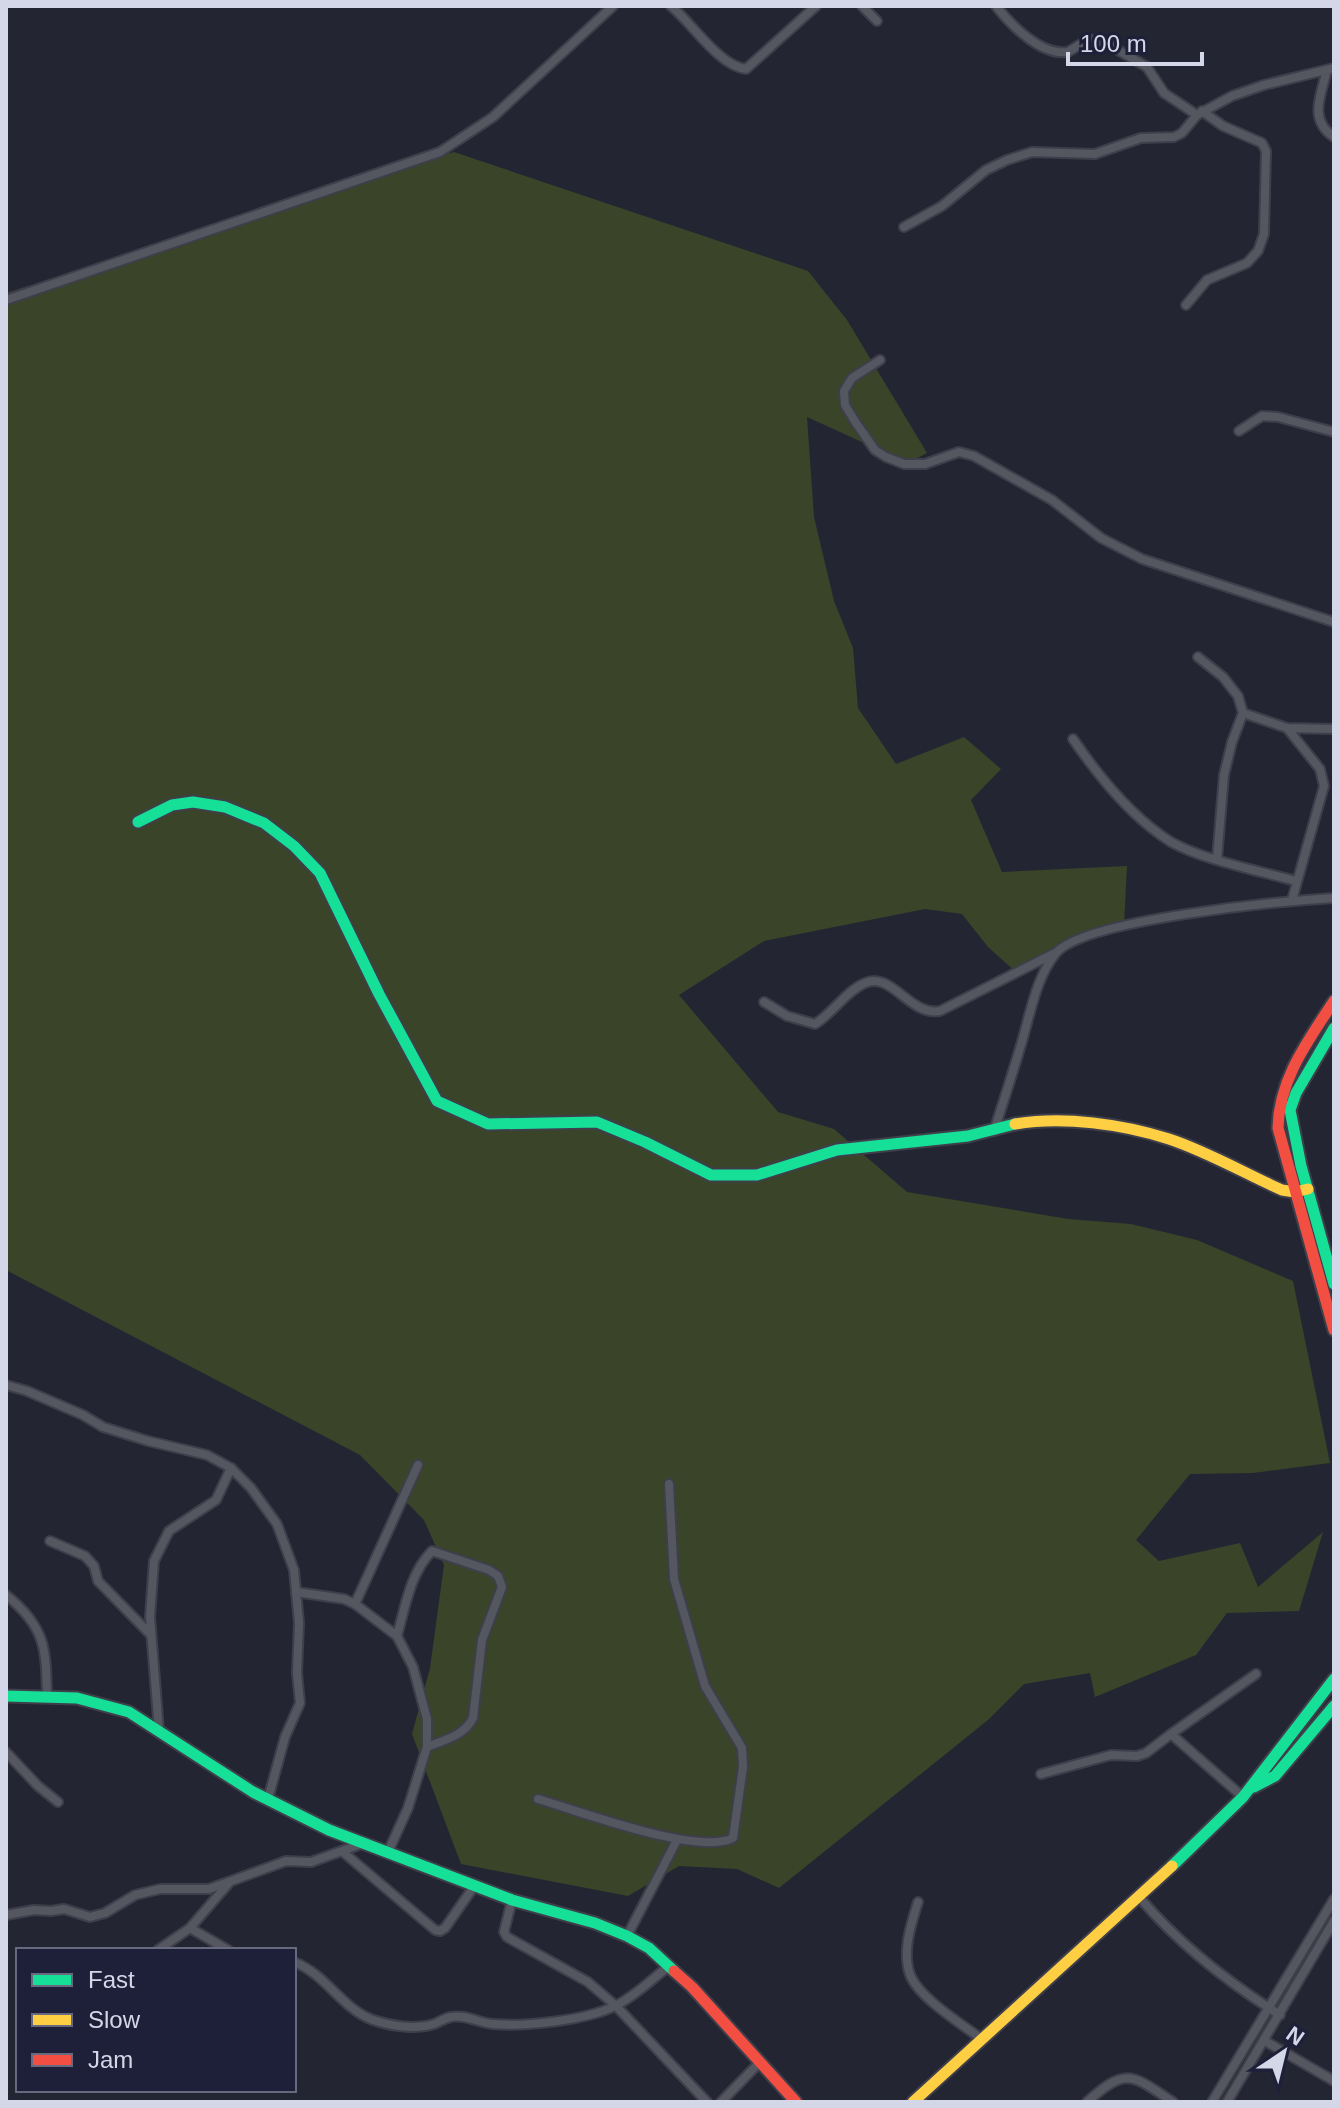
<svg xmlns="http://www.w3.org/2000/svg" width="1340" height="2108" viewBox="0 0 1340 2108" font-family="Arial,sans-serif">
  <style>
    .green { fill: #3a4429 }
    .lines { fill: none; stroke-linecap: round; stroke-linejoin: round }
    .street-casing { stroke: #3e3f4b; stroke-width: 12 }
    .fast-casing { stroke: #3e3f4b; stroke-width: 15 }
    .slow-casing { stroke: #3e3f4b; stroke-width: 15 }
    .jam-casing { stroke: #3e3f4b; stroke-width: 15 }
    .street { stroke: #545660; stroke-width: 8 }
    .fast { stroke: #16e098; stroke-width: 11 }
    .slow { stroke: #ffcf43; stroke-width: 11 }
    .jam { stroke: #f24e42; stroke-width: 11 }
  </style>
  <rect width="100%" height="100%" fill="#242533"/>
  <polygon class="green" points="454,152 808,271 847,320 927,453 908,463 807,417 814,517 834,601 853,648 858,708 896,764 964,737 1001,769 971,800 1002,872 1127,866 1124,925 1017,973 988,947 962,914 925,909 764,941 679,995 778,1112 834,1129 907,1192 1068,1219 1131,1224 1197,1240 1293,1281 1330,1463 1253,1473 1190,1474 1136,1540 1159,1561 1240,1543 1258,1587 1323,1532 1299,1611 1227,1613 1196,1655 1095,1697 1090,1673 1024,1684 988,1720 779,1888 737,1869 679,1866 628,1896 461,1864 412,1734 430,1668 444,1565 424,1520 360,1455 6,1270 6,293"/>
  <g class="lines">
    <defs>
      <g id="street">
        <path d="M671,6C693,24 719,66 746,69L816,6"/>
        <polyline points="862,6 877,21"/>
        <path d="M996,6C1011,25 1041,56 1068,52L1089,39L1106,43L1147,67L1164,93L1197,115"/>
        <path d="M1327,70C1321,95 1308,120 1334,137"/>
        <polyline points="904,227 942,206 986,170 1007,160 1032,152 1095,154 1141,138 1174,137 1182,133 1197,115 1232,96 1264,85 1334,68"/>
        <polyline points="6,300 440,152 493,117 613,6"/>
        <polyline points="1186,305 1207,280 1247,263 1258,251 1264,234 1266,151 1262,143 1223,126 1202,111"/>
        <polyline points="880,360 852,378 844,391 845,405 856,423 875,450 886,457 904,464 925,464 959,452 974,456 1052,500 1101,538 1142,559 1334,622"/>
        <polyline points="1239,431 1262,416 1278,417 1334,432"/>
        <polyline points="1198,657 1223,677 1238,696 1243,713 1232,742 1224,775 1217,859"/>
        <polyline points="1243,713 1287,728 1334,729"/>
        <polyline points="1287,728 1320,769 1324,786 1292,900"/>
        <path d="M1073,739C1099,777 1131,817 1171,842C1203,860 1260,871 1296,881"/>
        <path d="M764,1002L787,1016L815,1024C833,1013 846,991 865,983C892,971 909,1016 940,1011L1055,953"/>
        <path d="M994,1131C1004,1100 1014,1069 1023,1038C1031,1010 1037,976 1056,953C1085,919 1284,901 1334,898"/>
        <polyline points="6,1385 27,1391 83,1415 103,1427 148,1441 207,1455 231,1468 251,1488 277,1524 294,1570 299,1623 297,1673 300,1703 285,1737 268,1799"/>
        <polyline points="50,1541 85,1556 94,1566 98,1581 151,1635"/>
        <polyline points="296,1592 344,1599 355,1604 397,1636 413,1667 427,1719 427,1747 408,1808 388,1852"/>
        <path d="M6,1595C46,1627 46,1649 47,1697"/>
        <polyline points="355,1604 418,1465"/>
        <path d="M397,1636C405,1608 410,1573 432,1551L489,1570L498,1576L502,1587L482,1640L473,1718C464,1736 444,1740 427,1747"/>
        <polyline points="159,1731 150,1617 154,1561 169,1531 216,1500 231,1468"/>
        <polyline points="6,1752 38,1786 58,1802"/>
        <polyline points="1041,1774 1111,1755 1137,1756 1146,1753 1171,1734"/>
        <polyline points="1243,1797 1171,1734 1256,1674"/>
        <path d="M538,1799C579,1811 698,1856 733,1838L743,1767L742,1748L705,1686L674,1579L669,1484"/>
        <polyline points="343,1852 435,1930 440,1931 445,1928 475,1885"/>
        <path d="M1140,1898C1179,1944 1229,1983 1280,2015"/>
        <polyline points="512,1900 504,1932 507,1937 588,1982 616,2006 707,2102"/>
        <path d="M918,1902C911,1924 901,1954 911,1977C921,1999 963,2025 983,2040"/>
        <polyline points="6,1915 34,1910 51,1911 64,1909 90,1917 105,1913 135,1895 160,1889 209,1889 286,1861 311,1862 364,1843"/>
        <polyline points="190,1928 228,1950"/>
        <polyline points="627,1936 677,1840"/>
        <polyline points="158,1950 190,1928 228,1884"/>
        <path d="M294,1962C326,1974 342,2009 373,2020C391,2026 415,2030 434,2024C439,2022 445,2018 451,2017C465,2014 479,2023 493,2024C524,2027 587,2020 615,2006C634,1997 652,1979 669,1966"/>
        <polyline points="1265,2041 1334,2081"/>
        <polyline points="721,2102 760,2062"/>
        <path d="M1087,2102C1127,2066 1132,2075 1173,2102"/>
        <polyline points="1212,2102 1334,1899"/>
        <polyline points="1227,2102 1334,1921"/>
      </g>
      <g id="fast">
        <polyline points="138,822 172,805 193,802 225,807 264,823 294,846 320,873 379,994 437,1101 488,1124 597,1122 645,1142 711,1175 757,1175 837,1150 968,1136 1015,1124"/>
        <polyline points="1334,1028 1296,1093 1290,1110 1301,1166 1334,1284"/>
        <polyline points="6,1696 77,1698 129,1712 253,1792 329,1830 512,1900 595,1923 627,1936 649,1948 674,1971"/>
        <polyline points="1254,1787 1275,1776 1334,1706"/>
        <polyline points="1172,1866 1243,1797 1334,1679"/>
      </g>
      <g id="slow">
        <path d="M1015,1124C1064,1116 1122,1124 1169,1139C1206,1151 1246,1174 1282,1190L1295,1192L1308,1189"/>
        <polyline points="913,2102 1172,1866"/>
      </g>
      <g id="jam">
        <path d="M1334,1001C1308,1041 1279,1079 1278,1128L1334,1330"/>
        <polyline points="674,1971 692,1987 796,2102"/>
      </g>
    </defs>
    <use href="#street" class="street-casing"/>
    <use href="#fast" class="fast-casing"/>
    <use href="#slow" class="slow-casing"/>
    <use href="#jam" class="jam-casing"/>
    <use href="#street" class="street"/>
    <use href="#fast" class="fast"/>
    <use href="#slow" class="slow"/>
    <use href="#jam" class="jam"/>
  </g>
  <rect width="1340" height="2108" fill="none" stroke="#d4d7e8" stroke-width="16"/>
  <rect x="16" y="1948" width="280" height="144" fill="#1e2039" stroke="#67697f" stroke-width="2"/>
  <rect x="32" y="1974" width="40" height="12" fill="#16e098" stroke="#67697f" stroke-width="2"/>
  <text x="88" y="1988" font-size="24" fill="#d4d7e8">Fast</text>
  <rect x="32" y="2014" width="40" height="12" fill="#ffcf43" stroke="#67697f" stroke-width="2"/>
  <text x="88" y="2028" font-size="24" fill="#d4d7e8">Slow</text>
  <rect x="32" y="2054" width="40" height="12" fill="#f24e42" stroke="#67697f" stroke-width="2"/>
  <text x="88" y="2068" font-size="24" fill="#d4d7e8">Jam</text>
  <g transform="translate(1284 2052) rotate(35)" stroke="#1e2039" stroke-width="6" paint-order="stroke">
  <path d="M0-6L14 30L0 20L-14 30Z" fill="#d4d7e8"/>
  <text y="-12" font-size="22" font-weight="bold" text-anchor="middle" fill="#d4d7e8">N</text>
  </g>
  <path d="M1068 52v12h134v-12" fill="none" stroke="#d4d7e8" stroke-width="4"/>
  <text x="1080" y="52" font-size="24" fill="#d4d7e8" stroke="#1e2039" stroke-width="6" paint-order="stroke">100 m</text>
</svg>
